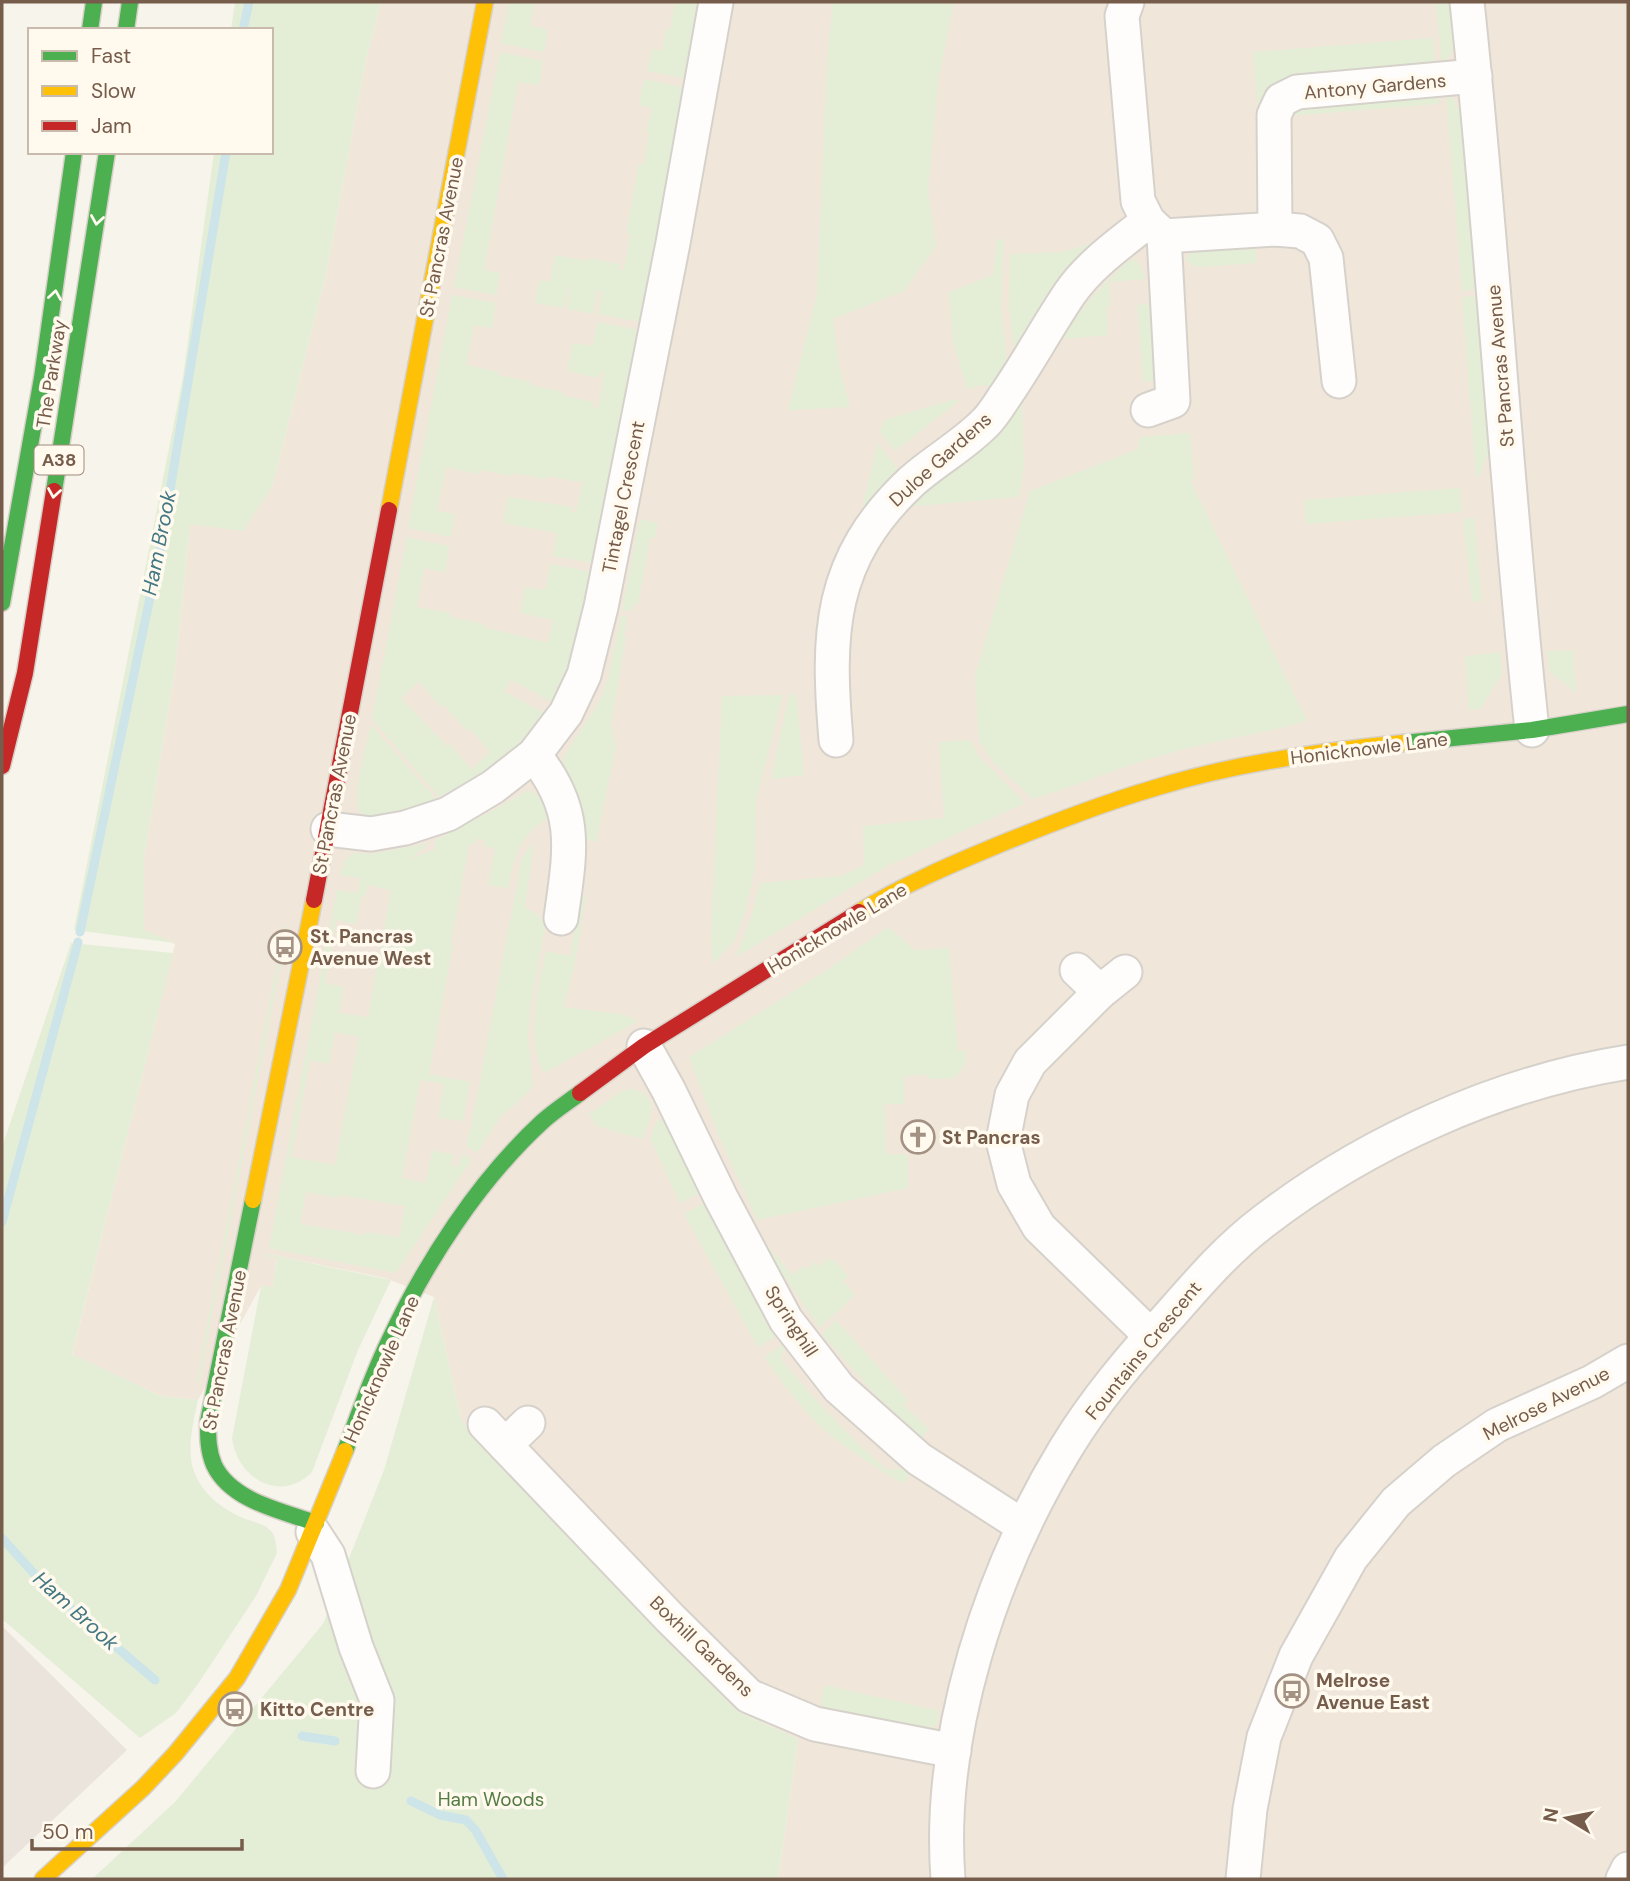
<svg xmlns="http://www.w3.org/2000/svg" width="1630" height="1881" viewBox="0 0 1630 1881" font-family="'DM Sans',sans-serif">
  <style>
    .residential { fill: #f0e7da }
    .industrial { fill: #ebe4dd }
    .green { fill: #e4eed7; fill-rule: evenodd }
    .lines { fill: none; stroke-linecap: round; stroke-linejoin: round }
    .stream { stroke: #cde5e8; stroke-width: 9 }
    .street-casing { stroke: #d6d1ca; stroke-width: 37 }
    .fast-casing { stroke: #d7d0c8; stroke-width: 19 }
    .slow-casing { stroke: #d7d0c8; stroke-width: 19 }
    .jam-casing { stroke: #d7d0c8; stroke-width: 19 }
    .street { stroke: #fefdfc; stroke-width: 33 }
    .fast { stroke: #4caf50; stroke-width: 16 }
    .slow { stroke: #ffc107; stroke-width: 16 }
    .jam { stroke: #c62828; stroke-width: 16 }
    .oneway { stroke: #fff9ee }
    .labels { text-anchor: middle; stroke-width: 7; stroke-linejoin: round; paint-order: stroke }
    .shield { fill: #fff9ee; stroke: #9f8b7c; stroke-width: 2 }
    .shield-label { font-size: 18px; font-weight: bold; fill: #765c4b }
    .street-label { font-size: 19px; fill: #765c4b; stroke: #fff9ee }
    .poi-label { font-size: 19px; font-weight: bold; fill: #765c4b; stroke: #fff9ee; text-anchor: start }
    .park-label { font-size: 19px; fill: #537c43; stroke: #fff9ee }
    .water-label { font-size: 21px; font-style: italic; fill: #427783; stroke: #fff9ee }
  </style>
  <rect width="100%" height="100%" fill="#f7f4ec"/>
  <polygon class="residential" points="381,2 1628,2 1628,1879 778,1879 798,1739 738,1712 461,1420 434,1297 385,1278 267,1254 267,1256 277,1258 273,1288 261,1286 198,1400 161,1396 72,1355 175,944 144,930 144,858 176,662 190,524 272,487 326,274 366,59"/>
  <polygon class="industrial" points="2,1626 127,1750 2,1868"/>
  <g class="green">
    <polygon points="235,2 381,2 366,59 326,274 272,487 243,531 190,524 176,662 144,858 144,930 175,943 74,930 183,377 214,152 271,152 271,30 231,30"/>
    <polygon points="509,2 535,2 530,25 548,30 544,52 501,43"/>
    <polygon points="675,2 701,2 689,79 647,71 652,49 662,51 666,29 670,29"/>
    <polygon points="833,2 954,2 938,82 928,191 936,246 904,291 833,319 839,366 850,407 788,410 817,294 827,63"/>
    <path d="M1436,2H1452C1454,25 1462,48 1442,64Z"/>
    <polygon points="1433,38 1435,68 1258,114 1253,52"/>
    <polygon points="500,52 543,61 539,85 518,82 484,270 500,273 496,295 454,287"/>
    <polygon points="644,79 686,88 641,322 598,314 602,291 597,291 593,314 567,309 571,286 569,285 564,308 535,303 539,280 550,282 555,255 587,261 588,258 620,264 620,269 624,270 630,234 626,233 639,164 644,165 649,133 646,132 652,108 639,105"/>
    <polygon points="1438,92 1439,104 1288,116 1304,103"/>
    <polygon points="1446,95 1454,100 1460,113 1476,289 1462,291"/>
    <polygon points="1004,239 1001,309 1007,366 993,387 980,385 967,389 953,341 949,292 993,275 997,240"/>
    <polygon points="1103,239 1015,359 1009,307 1010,254 1064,252"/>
    <polygon points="1256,245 1256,263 1201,267 1194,266 1185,259 1194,250"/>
    <path d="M1135,260L1141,266L1145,279L1109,282L1111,306L1107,307L1108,335L1063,339C1080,308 1102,286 1128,261Z"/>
    <polygon points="452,295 496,303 492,328 474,325 466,365 498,372 498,375 531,382 530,385 563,392 562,395 594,402 593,408 598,409 604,373 600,372 599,378 567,371 573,343 593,346 597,322 640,330 593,563 553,556 557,533 503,523 508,497 573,507 572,512 576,513 583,481 579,480 578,482 547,476 546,479 514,473 512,476 480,470 479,474 446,467 437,511 455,514 451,537 408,528"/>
    <polygon points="1477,296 1490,448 1479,477 1476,477 1462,297"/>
    <polygon points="1155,303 1161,380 1143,382 1137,305"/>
    <polygon points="955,399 959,401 895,451 880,432 884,420"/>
    <polygon points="1022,400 1024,465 1019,497 905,507"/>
    <path d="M1190,433L1194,478L1190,480L1307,721C1258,735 1209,741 1160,756C1117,768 1076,786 1033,799L992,761L979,741L975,676L1030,491L1138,449L1140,437Z"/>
    <polygon points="878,443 901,474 857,529"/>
    <polygon points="1460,488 1462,512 1306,524 1304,500"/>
    <polygon points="1474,518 1482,601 1472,602 1463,519"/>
    <polygon points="640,519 658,523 655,538 650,538 638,605 633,604 631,611 622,610"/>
    <path d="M407,537L449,546L445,572L424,568L417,607L451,613V617L484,624V627L548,643L553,620L520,613L525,587L545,590L551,564L591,572L575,658L555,704L511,680L504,691L548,715L508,756L479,776L439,797L372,719ZM419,682L441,707L444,705L466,730L469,728L490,752L471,769L450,744L447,746L401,698Z"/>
    <polygon points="621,616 627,617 624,636 626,637 611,724 616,746 596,842 585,839 578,802 563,765 563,758 601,699 608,679"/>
    <polygon points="1573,650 1576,693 1549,671 1547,651"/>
    <polygon points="1500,652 1502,674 1480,709 1469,710 1465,656"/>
    <polygon points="796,694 804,775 771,779 789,695"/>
    <polygon points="783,695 756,800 755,868 745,913 734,941 713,964 711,937 722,696"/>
    <path d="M371,725L437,800C421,806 378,825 363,815C348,806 367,742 371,725Z"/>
    <polygon points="970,740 979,756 1025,803 887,866 736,957 751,918 760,883 841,876 864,865 863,826 944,818 939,742"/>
    <path d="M528,790L544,799L549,819C520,832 513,860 508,888L488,885L495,848L484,846L485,840L476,839L475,844H469L451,943L453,944L429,1074L470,1082L463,1121L438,1118L444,1084L420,1080L402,1178L426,1183L432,1151L454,1154L451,1165L457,1167L463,1154L472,1159L396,1273L269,1248L337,890L357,893L360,878L340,875L345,860L354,853L373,854L429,843L411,859L435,849L436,840L494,810ZM368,885L391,890L368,1017L339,1013L344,987L325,983L336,920L356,924L361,897H365ZM335,1032L359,1037L335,1165L291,1157L310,1060L329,1064ZM306,1192L339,1198L340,1195L405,1206L399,1237L366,1232L365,1235L300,1224Z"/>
    <polygon points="534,842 525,908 539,915 545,926 530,1010 528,1038 533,1085 528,1093 501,1116 477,1153 466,1146 472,1122 522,857"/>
    <path d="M581,896H586L575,962L564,1007L626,1015L638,1021L544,1073C524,1037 539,988 546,951L570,956Z"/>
    <polygon points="285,922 286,935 199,1382 196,1383"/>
    <polygon points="888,927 915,950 949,948 958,1051 966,1050 966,1063 955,1078 928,1079 928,1075 904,1076 904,1104 885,1104 886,1154 908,1154 908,1188 757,1220 718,1134 689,1057 824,972"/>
    <path d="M71,943L173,953L72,1354L161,1396L198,1400C194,1419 189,1439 191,1459C195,1488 218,1507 243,1518C252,1522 265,1523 272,1532C276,1538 276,1546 277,1553L256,1596L198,1684L176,1713L140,1738L2,1619V1147Z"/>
    <polygon points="632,1089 644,1093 652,1104 648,1126 642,1139 597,1126 589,1114 622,1091"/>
    <polygon points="664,1118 670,1125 700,1193 680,1203 650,1138 657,1121"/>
    <polygon points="707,1202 778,1335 758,1347 684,1214"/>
    <polygon points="764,1241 792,1275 803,1266 806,1270 815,1262 819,1266 829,1258 832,1261 834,1260 848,1276 843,1281 855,1295 820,1328 782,1273"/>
    <path d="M267,1254L391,1280L358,1350L312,1472C281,1504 237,1479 232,1438L261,1286L273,1287L277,1258L266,1256Z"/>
    <polygon points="434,1297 461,1420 738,1712 798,1739 778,1879 92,1879 175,1802 323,1624 384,1470"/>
    <polygon points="836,1320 908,1400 903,1405 929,1429 922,1438 876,1395 822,1334"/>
    <path d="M784,1344L781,1359C814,1400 848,1435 887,1470L903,1468L910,1474L903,1484C873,1465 840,1446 815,1421C796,1402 780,1379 764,1357Z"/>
    <polygon points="824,1685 940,1711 937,1724 927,1730 820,1709"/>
  </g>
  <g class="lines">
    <g class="stream">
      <polyline points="243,30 249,2"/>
      <polyline points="80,932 161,545 226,152"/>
      <polyline points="2,1222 78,942"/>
      <polyline points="2,1538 46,1587 155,1680"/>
      <polyline points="302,1736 335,1741"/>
      <polyline points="411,1801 440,1815 466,1820 476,1831 503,1879"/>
    </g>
    <defs>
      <g id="street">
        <polyline points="1127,2 1122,16 1138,201 1148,221 1164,236 1275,229 1300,231 1317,240 1326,258 1339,381"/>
        <path d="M1467,2C1493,244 1506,488 1532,730"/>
        <polyline points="1275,229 1274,115 1281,100 1297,92 1475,76"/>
        <polyline points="1148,410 1173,401 1164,236"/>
        <path d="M836,740C827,634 828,560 911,482C934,461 964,445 986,422C993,415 999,405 1005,396C1028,363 1047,327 1070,293C1090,264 1121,243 1148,221"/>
        <path d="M534,755C580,811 570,852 561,918"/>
        <polyline points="328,829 371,834 405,828 448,814 493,787 534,755 566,713 584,675 601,607 673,243 716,2"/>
        <polyline points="1077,970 1100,992"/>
        <polyline points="1125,972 1100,992 1030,1062 1012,1095 1003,1141 1014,1184 1039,1227 1151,1336"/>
        <polyline points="644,1046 669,1091 721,1198 786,1320 839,1388 919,1459 1023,1526"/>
        <polyline points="485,1424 670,1618 749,1696 815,1724 954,1751"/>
        <polyline points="505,1445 528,1423"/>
        <polyline points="313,1532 328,1555 356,1647 377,1700 373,1771"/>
        <path d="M948,1879C937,1734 991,1571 1066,1448C1095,1400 1132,1357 1170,1315C1199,1282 1228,1248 1264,1221C1367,1142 1500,1082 1628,1062"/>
        <polyline points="1243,1879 1250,1809 1264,1737 1296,1656 1351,1558 1396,1502 1444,1461 1497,1425 1592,1382 1628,1361"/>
        <polyline points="1623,1879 1628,1869"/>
      </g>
      <g id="fast">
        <polyline points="90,30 94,2"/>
        <polyline points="126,30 130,2"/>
        <polyline points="54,491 107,152"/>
        <polyline points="2,603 42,378 74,152"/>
        <polyline points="1403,743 1532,730 1628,714"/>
        <path d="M253,1200L208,1422C208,1437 208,1451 214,1465C231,1501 282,1511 316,1523"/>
        <path d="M345,1451C359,1414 372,1376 389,1341C425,1263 479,1180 542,1122C554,1111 568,1102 580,1093"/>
      </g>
      <g id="slow">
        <polyline points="389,510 485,2"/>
        <path d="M859,912C903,885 950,865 998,845C1050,824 1103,803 1158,787C1237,763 1320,751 1403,743"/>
        <polyline points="253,1200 314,900"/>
        <polyline points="43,1879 143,1788 175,1754 237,1678 288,1590 345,1451"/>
      </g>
      <g id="jam">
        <polyline points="2,766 25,673 54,491"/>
        <polyline points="314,900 389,510"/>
        <polyline points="580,1093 644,1046 859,912"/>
      </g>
    </defs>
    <use href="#street" class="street-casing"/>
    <use href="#fast" class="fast-casing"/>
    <use href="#slow" class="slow-casing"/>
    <use href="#jam" class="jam-casing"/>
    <use href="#street" class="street"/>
    <use href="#fast" class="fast"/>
    <use href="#slow" class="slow"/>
    <use href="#jam" class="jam"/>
  </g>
  <defs><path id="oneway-chevron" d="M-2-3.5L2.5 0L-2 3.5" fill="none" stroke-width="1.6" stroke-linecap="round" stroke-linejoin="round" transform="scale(1.75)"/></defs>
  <g class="oneway">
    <use href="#oneway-chevron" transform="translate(97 220) rotate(99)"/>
    <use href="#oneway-chevron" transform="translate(55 295) rotate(-81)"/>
    <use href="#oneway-chevron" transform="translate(54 493) rotate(99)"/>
  </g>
  <defs>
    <symbol id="bus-ring" viewBox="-11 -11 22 22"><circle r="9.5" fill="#fff9ee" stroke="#a39183" stroke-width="1.5"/><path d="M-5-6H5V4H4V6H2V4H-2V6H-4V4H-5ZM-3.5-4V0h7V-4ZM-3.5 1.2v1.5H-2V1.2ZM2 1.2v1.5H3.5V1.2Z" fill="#a39183"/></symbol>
    <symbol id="church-ring" viewBox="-11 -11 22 22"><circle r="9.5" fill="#fff9ee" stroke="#a39183" stroke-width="1.5"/><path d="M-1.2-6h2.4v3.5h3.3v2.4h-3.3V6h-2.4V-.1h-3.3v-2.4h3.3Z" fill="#a39183"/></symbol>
  </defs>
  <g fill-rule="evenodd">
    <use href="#bus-ring" x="266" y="928" width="38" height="38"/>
    <use href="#church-ring" x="899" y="1118" width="38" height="38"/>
    <use href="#bus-ring" x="1273" y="1672" width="38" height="38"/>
    <use href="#bus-ring" x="216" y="1690" width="38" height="38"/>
  </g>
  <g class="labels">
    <rect class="shield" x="34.5" y="445.5" width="49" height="29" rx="5"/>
    <g class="shield-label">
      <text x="59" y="466">A38</text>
    </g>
    <g class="street-label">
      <text transform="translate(1375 86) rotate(-5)" y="7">Antony Gardens</text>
      <text transform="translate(441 237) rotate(-79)" y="7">St Pancras Avenue</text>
      <text transform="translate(1500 366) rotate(-95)" y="7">St Pancras Avenue</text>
      <text transform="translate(51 374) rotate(-81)" y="7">The Parkway</text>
      <text transform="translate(940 459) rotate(-42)" y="7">Duloe Gardens</text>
      <text transform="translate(623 497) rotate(-79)" y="7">Tintagel Crescent</text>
      <text transform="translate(1369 748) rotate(-7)" y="7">Honicknowle Lane</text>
      <text transform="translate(334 794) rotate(-79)" y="7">St Pancras Avenue</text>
      <text transform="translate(837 928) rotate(-31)" y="7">Honicknowle Lane</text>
      <text transform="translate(792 1321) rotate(57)" y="7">Springhill</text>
      <text transform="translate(224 1350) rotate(-79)" y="7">St Pancras Avenue</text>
      <text transform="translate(1143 1350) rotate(-51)" y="7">Fountains Crescent</text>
      <text transform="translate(381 1369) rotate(-66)" y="7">Honicknowle Lane</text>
      <text transform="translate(1546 1403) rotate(-27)" y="7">Melrose Avenue</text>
      <text transform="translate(702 1646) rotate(44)" y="7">Boxhill Gardens</text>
    </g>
    <g class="poi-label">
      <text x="310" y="943">St. Pancras<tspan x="310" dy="22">Avenue West</tspan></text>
      <text x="942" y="1144">St Pancras</text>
      <text x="1316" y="1687">Melrose<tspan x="1316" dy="22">Avenue East</tspan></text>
      <text x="260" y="1716">Kitto Centre</text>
    </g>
    <g class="park-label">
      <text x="491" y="1806">Ham Woods</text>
    </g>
    <g class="water-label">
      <text transform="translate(159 543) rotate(-79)" y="7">Ham Brook</text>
      <text transform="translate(76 1611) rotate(42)" y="7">Ham Brook</text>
    </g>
  </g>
  <rect width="1630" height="1881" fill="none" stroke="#765c4b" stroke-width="7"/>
  <rect x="28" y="28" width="245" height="126" fill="#fff9ee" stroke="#c8baad" stroke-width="2"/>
  <rect x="42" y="51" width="35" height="10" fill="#4caf50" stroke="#c8baad" stroke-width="2"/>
  <text x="91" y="63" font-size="21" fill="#765c4b">Fast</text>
  <rect x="42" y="86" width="35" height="10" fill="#ffc107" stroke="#c8baad" stroke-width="2"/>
  <text x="91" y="98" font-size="21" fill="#765c4b">Slow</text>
  <rect x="42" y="121" width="35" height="10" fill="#c62828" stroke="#c8baad" stroke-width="2"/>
  <text x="91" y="133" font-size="21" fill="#765c4b">Jam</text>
  <g transform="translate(1567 1818) rotate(280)" stroke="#fff9ee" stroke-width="5" paint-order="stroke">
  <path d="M0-5L12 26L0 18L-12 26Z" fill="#765c4b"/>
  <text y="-10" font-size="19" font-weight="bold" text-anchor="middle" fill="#765c4b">N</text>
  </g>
  <path d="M32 1839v10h210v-10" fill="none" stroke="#765c4b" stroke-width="3.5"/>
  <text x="42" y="1839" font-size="21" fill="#765c4b" stroke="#fff9ee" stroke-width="5" paint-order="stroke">50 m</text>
</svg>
